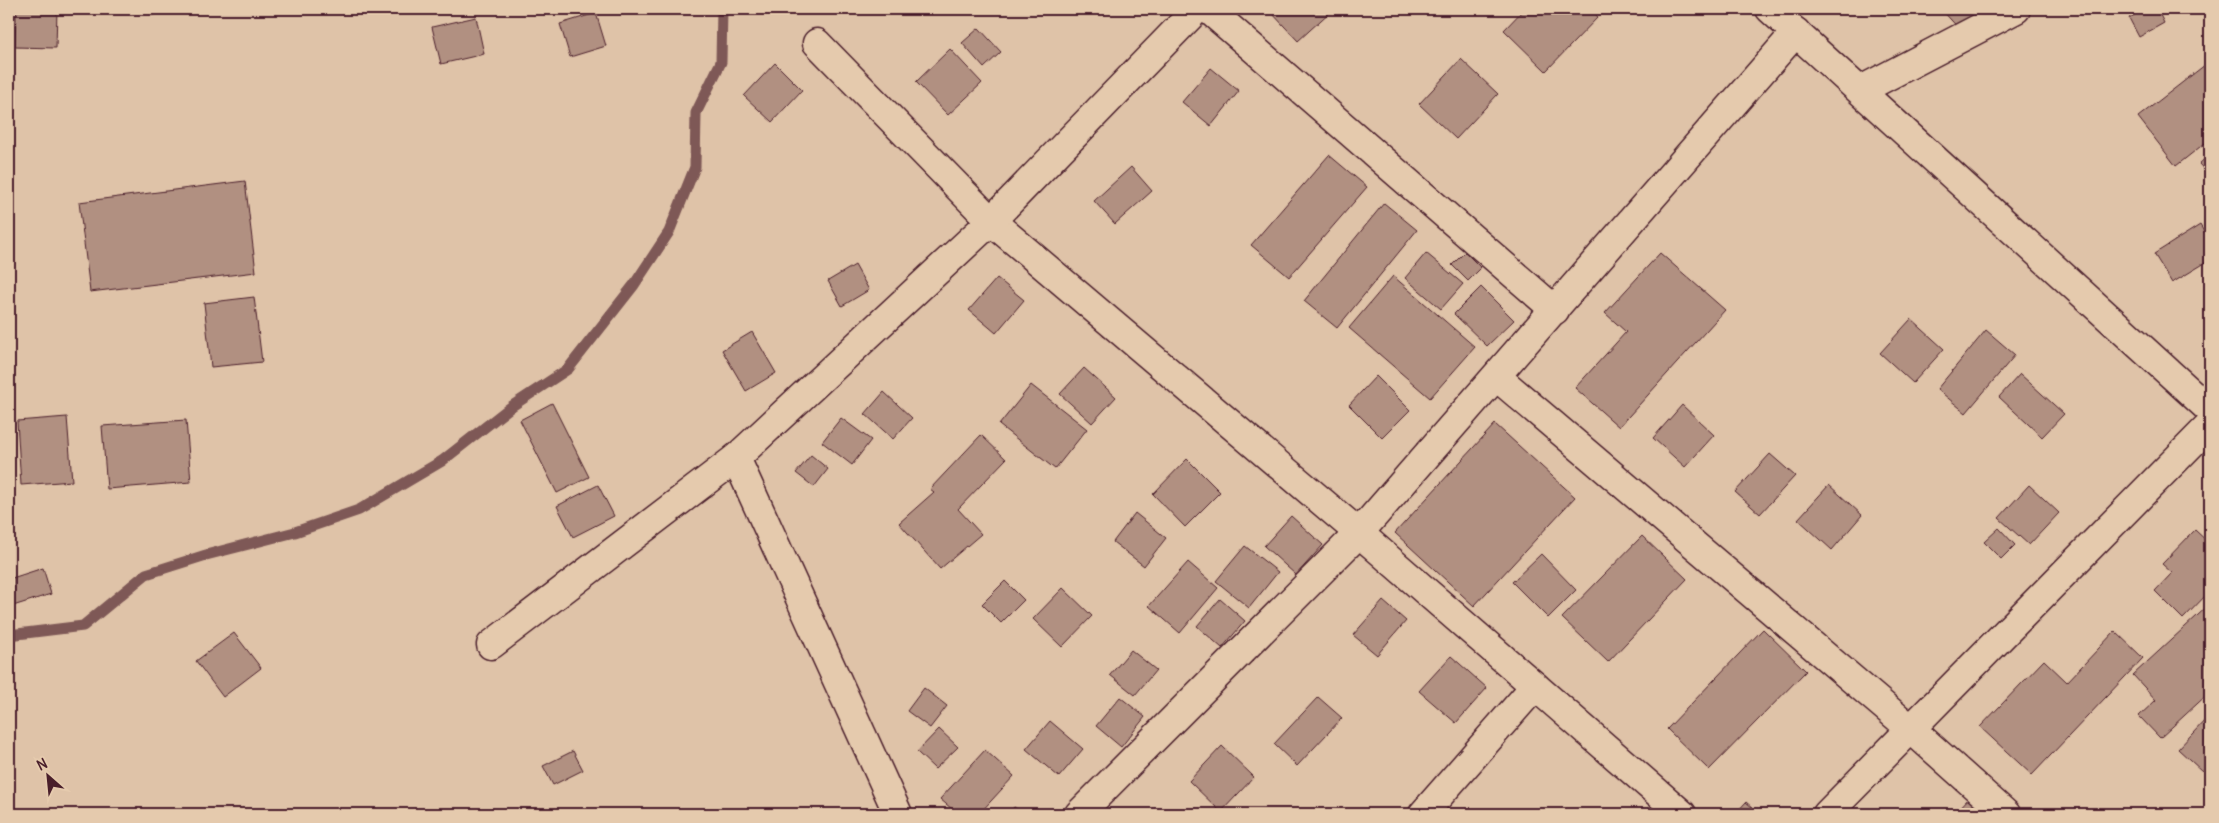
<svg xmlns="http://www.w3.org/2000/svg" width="2219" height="823" viewBox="0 0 2219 823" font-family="Delius,sans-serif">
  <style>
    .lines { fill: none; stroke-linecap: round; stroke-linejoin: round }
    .stream { stroke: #7e5856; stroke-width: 11 }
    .building { fill: #b19081; stroke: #4a1f2b }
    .street-casing { stroke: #4a1f2b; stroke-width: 31 }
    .highway-casing { stroke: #4a1f2b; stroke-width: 31 }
    .street { stroke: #e5caad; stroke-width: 28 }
    .highway { stroke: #e5caad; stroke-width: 28 }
  </style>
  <rect width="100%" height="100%" fill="#dfc3a8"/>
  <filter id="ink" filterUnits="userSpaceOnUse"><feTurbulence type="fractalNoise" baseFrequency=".02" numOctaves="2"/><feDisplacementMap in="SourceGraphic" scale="10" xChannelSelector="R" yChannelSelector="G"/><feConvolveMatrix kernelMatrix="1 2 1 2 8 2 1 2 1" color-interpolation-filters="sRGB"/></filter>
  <g filter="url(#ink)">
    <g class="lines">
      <polyline class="stream" points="9,635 83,626 146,574 206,555 295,532 359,510 442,461 512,406 568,369 634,285 669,232 695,167 696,113 721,62 722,9"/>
    </g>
    <g class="building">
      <polygon points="16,9 57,9 56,48 15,47"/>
      <polygon points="151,9 186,9 152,15"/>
      <polygon points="1274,9 1332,9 1332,10 1298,41 1271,12"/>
      <polygon points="1524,9 1590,9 1598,17 1546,71 1504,30"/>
      <polygon points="1941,9 1988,9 1962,32"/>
      <polygon points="2145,9 2157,9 2164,23 2139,37 2129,18"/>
      <polygon points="596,13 606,46 570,57 560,24"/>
      <polygon points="476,17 484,54 441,64 432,27"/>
      <polygon points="979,28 1001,52 984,68 962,43"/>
      <polygon points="950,49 982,83 948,115 916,82"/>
      <polygon points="1461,59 1498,94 1456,139 1419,104"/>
      <polygon points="2210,61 2210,139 2176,166 2138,117"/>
      <polygon points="775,63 802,90 772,122 744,96"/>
      <polygon points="1211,68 1239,91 1211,126 1182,102"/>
      <polygon points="2210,154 2210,176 2199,164"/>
      <polygon points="1329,155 1367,187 1289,277 1251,245"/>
      <polygon points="1131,167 1152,191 1115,224 1094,201"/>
      <polygon points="245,181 256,272 90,292 79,202"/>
      <polygon points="1384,203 1417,230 1337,328 1304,301"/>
      <polygon points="2200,225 2210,242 2210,260 2172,283 2154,254"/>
      <polygon points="1465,252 1481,268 1468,281 1452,265"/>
      <polygon points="1426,253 1463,284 1441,309 1405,278"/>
      <polygon points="1660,253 1725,310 1619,427 1575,388 1626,332 1605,313"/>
      <polygon points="855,265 869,290 842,306 828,281"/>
      <polygon points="1393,276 1475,347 1430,398 1349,328"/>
      <polygon points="997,278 1024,300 996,333 969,310"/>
      <polygon points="1481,287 1514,320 1487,346 1454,314"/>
      <polygon points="254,297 262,362 211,367 204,303"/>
      <polygon points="1911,319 1944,349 1913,383 1880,353"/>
      <polygon points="1986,330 2015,355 1966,413 1937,389"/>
      <polygon points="752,332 776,373 746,391 722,350"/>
      <polygon points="1084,368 1116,397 1092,423 1060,394"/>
      <polygon points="2020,374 2064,414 2042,437 1999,397"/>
      <polygon points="1376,376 1410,410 1382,438 1349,405"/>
      <polygon points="1031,385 1087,429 1055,469 999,425"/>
      <polygon points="884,392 912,418 893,439 865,414"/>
      <polygon points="552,403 589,477 557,493 520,420"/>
      <polygon points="1682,405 1714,435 1685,467 1653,438"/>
      <polygon points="67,417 72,481 21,485 17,421"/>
      <polygon points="841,418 871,440 852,465 822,442"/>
      <polygon points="186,420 191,482 107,489 102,426"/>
      <polygon points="1495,424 1575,497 1474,606 1395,533"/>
      <polygon points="981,435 1006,459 958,509 981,534 940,569 899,523 934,492 930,489"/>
      <polygon points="1770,454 1795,476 1760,514 1735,492"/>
      <polygon points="811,455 828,469 814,487 796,473"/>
      <polygon points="1187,459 1220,492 1185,527 1153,494"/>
      <polygon points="598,485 614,516 573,537 557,506"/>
      <polygon points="1829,485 1862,515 1832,550 1798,519"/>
      <polygon points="2029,485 2059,513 2029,545 1999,518"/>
      <polygon points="1135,513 1166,538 1144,566 1113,542"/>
      <polygon points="1291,516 1323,545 1296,575 1264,546"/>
      <polygon points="1999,528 2015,545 2001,559 1984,542"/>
      <polygon points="2195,530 2210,544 2210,591 2183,619 2155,591 2172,573 2162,564"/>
      <polygon points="1642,536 1687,579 1608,662 1562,618"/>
      <polygon points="1245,546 1278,572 1249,608 1216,581"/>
      <polygon points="1541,554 1576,590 1548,618 1512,582"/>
      <polygon points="1188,562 1218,588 1180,633 1149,606"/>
      <polygon points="43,568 51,594 13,606 9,593 9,579"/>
      <polygon points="1005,581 1024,600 1001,623 982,604"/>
      <polygon points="1063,588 1092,616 1062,647 1033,619"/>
      <polygon points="1220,599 1245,621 1222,648 1197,626"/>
      <polygon points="1383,601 1406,621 1377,655 1353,635"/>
      <polygon points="2210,604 2210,692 2160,738 2139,716 2156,700 2133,675"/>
      <polygon points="1763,629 1806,671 1709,770 1667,729"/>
      <polygon points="2115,631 2143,658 2032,775 1980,727 2044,660 2067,682"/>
      <polygon points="234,633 261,668 223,697 196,661"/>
      <polygon points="1131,650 1156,670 1135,695 1110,675"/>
      <polygon points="1451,656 1487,688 1456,723 1419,691"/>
      <polygon points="924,688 947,706 930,728 907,711"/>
      <polygon points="1120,697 1145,717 1121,747 1096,726"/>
      <polygon points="1318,697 1342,718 1297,766 1274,744"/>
      <polygon points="2207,718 2210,721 2210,763 2202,771 2178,749"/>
      <polygon points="1050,721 1083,749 1059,777 1026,749"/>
      <polygon points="939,729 958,747 935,769 917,752"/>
      <polygon points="1222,746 1254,777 1221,812 1189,781"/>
      <polygon points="985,750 1014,776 979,814 958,814 940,799"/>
      <polygon points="573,751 583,770 553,785 543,766"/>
      <polygon points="1970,797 1990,814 1954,814"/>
      <polygon points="1746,802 1760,814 1735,814"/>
      <polygon points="1014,807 1024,814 1009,814"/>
    </g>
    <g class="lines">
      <defs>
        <g id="street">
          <polyline points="1208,9 1555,310"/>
          <polyline points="817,43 991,221 1359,533 1682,814"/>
          <polyline points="1861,90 2016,9"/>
          <polyline points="1497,377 1911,729 2006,814"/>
          <polyline points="736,458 898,814"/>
          <polyline points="491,645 736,458 991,221 1197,9"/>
          <polyline points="1079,814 1359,533 1796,32"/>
          <polyline points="1423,814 1535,686"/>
          <polyline points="1827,814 2210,425"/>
        </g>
        <polyline id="highway" points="1770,9 2210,410"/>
      </defs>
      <use href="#street" class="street-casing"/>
      <use href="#highway" class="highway-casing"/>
      <use href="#street" class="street"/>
      <use href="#highway" class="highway"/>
    </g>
  </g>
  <rect width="2219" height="823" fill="none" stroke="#e5caad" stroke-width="30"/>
  <rect x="15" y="15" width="2189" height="793" fill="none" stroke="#4a1f2b" stroke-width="2" filter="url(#ink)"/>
  <g transform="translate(48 776) rotate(333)" stroke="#e5caad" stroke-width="4" paint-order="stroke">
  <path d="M0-4L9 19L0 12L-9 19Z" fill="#4a1f2b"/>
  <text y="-8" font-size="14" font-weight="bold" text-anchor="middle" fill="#4a1f2b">N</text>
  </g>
</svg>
